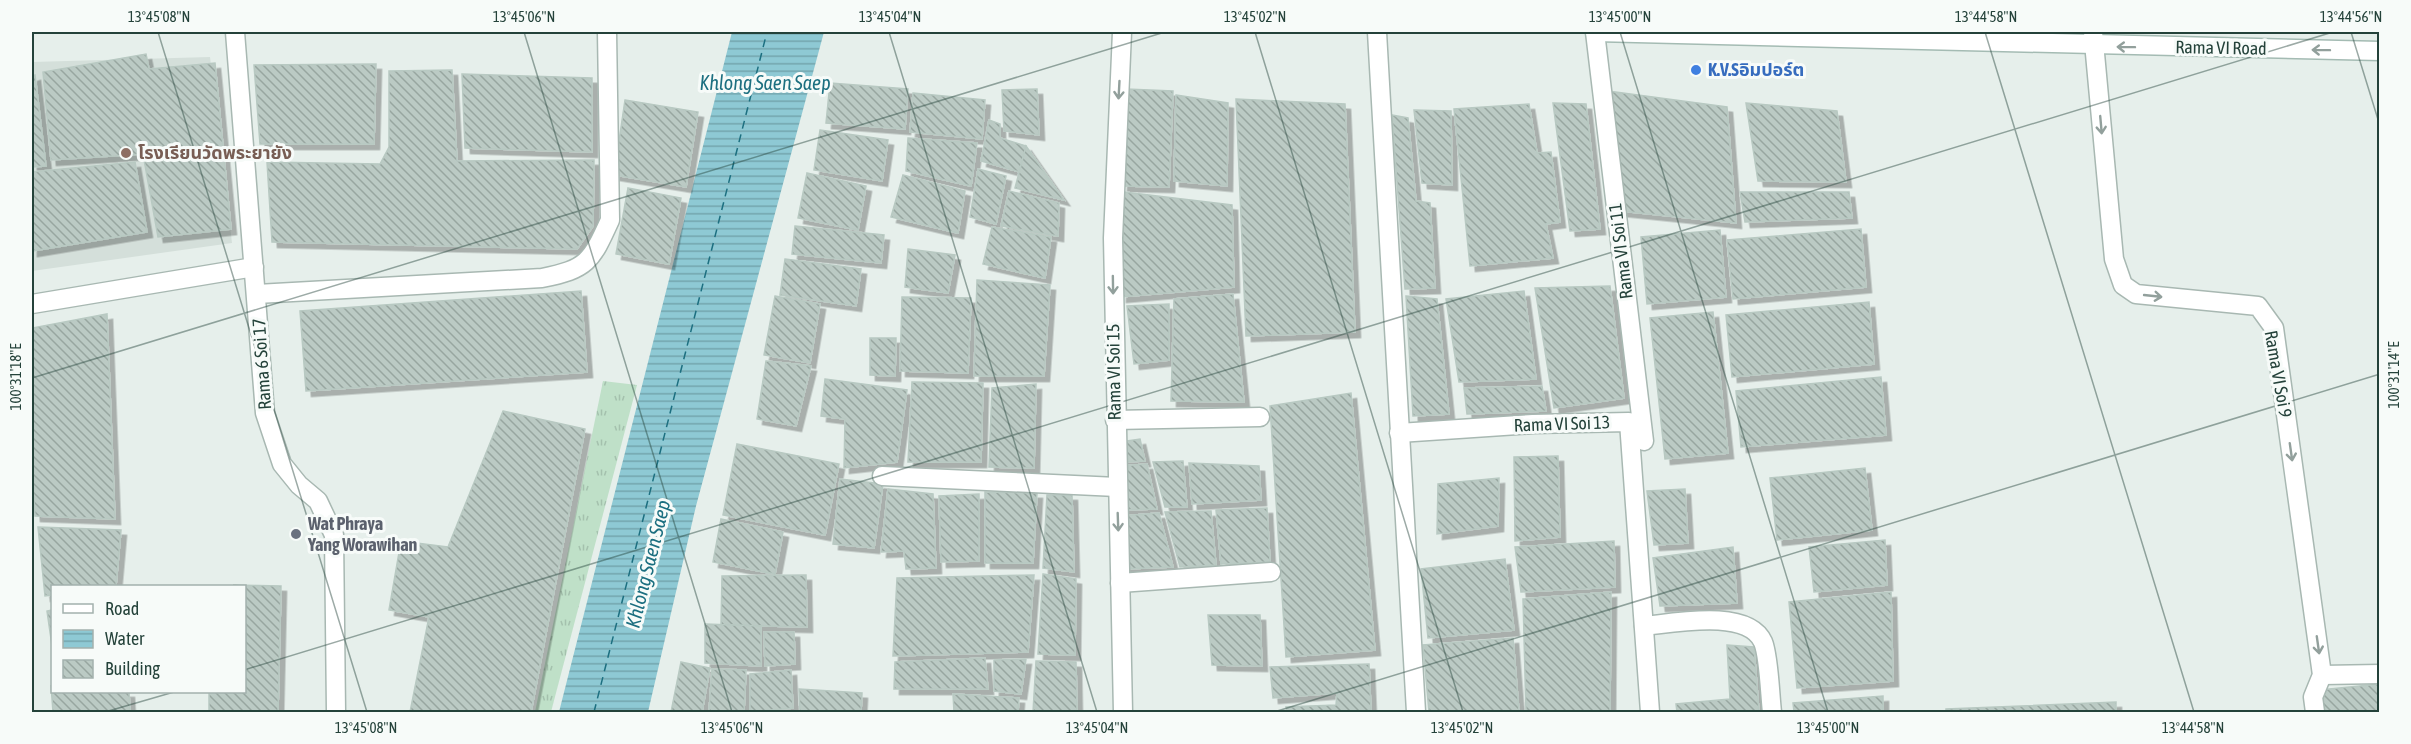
<svg xmlns="http://www.w3.org/2000/svg" width="2411" height="744" viewBox="0 0 2411 744" font-family="'Asap Condensed','Noto Sans Thai',sans-serif">
  <style>
    .built { fill: #d4dfda }
    .grass { fill: url(#grass-tufts) }
    .water { fill: url(#water-rules) }
    .lines { fill: none; stroke-linecap: round; stroke-linejoin: round }
    .ferry { stroke: #1c6f80; stroke-width: 1.5; stroke-dasharray: 8 6; stroke-linecap: butt }
    .building { fill: url(#building-back-hatch); stroke: #b8c9c2; stroke-width: 1.5; filter: url(#shadow) }
    .minor-casing { stroke: #a8b8b2; stroke-width: 21 }
    .secondary-casing { stroke: #a4bbb3; stroke-width: 21 }
    .minor { stroke: #fff; stroke-width: 18 }
    .secondary { stroke: #fff; stroke-width: 18 }
    .oneway { stroke: #92a09c }
    .ticks { fill: none; stroke: #24423a; stroke-width: 1.5; stroke-opacity: 0.45 }
    .shop-dot { fill: #3f7fe0; stroke: #f7fbf9; stroke-width: 2 }
    .education-dot { fill: #8d6e63; stroke: #f7fbf9; stroke-width: 2 }
    .worship-dot { fill: #6b7280; stroke: #f7fbf9; stroke-width: 2 }
    .labels { text-anchor: middle; stroke-width: 6; stroke-linejoin: round; paint-order: stroke }
    .street-label { font-size: 18px; fill: #24423a; stroke: #f7fbf9 }
    .shop-label { font-size: 18px; font-weight: bold; fill: #366cbe; stroke: #f7fbf9; text-anchor: start }
    .education-label { font-size: 18px; font-weight: bold; fill: #785e54; stroke: #f7fbf9; text-anchor: start }
    .worship-label { font-size: 18px; font-weight: bold; fill: #5b616d; stroke: #f7fbf9; text-anchor: start }
    .water-label { font-size: 20px; font-style: italic; fill: #1c6f80; stroke: #f7fbf9 }
    .neatline { fill: none; stroke: #24423a; stroke-width: 2 }
    .ticks-label { font-size: 15px; text-anchor: middle; fill: #24423a }
  </style>
  <defs>
    <pattern id="grass-tufts" width="24" height="20" patternUnits="userSpaceOnUse" patternTransform="scale(1.5)"><rect width="24" height="20" fill="#bfe0c8"/><path d="M3 7l-1-3M5 7V3M7 7l1-3M15 17l-1-3M17 17v-4M19 17l1-3" fill="none" stroke="#a4c1ad"/></pattern>
    <pattern id="water-rules" width="6" height="5" patternUnits="userSpaceOnUse" patternTransform="scale(1.5)"><rect width="6" height="5" fill="#8ec9d4"/><path d="M0 2.5h6" fill="none" stroke="#74a5ad"/></pattern>
    <pattern id="building-back-hatch" width="6" height="6" patternUnits="userSpaceOnUse" patternTransform="scale(1.5)"><rect width="6" height="6" fill="#bbcac4"/><path d="M-1 5l2 2M0 0l6 6M5-1l2 2" fill="none" stroke="#98a6a0"/></pattern>
    <filter id="shadow"><feDropShadow dx="5.5" dy="5.5" stdDeviation="0" flood-color="#0004"/></filter>
  </defs>
  <rect width="100%" height="100%" fill="#e6efeb"/>
  <polygon class="built" points="210,57 232,243 32,271 32,62"/>
  <polygon class="grass" points="603,381 637,385 551,712 535,712"/>
  <polygon class="water" points="732,32 824,32 696,506 648,712 559,712"/>
  <g class="lines">
    <polyline class="ferry" points="594,712 767,32"/>
  </g>
  <g class="building">
    <polygon points="146,54 149,69 215,63 231,229 158,237 143,154 51,160 43,72"/>
    <polygon points="376,64 374,144 260,144 254,65"/>
    <polygon points="452,70 457,161 594,160 593,226 577,249 272,242 267,162 380,164 389,147 389,71"/>
    <polygon points="462,74 592,78 592,152 465,148"/>
    <polygon points="35,75 46,166 32,167 32,76"/>
    <polygon points="830,83 908,89 905,129 826,123"/>
    <polygon points="1037,89 1039,135 1004,131 1002,90"/>
    <polygon points="1126,89 1173,91 1169,187 1122,186"/>
    <polygon points="1608,91 1727,107 1736,223 1621,211"/>
    <polygon points="913,93 985,100 982,139 910,132"/>
    <polygon points="1176,95 1228,103 1227,186 1174,181"/>
    <polygon points="1236,99 1345,104 1355,332 1246,336"/>
    <polygon points="625,100 698,112 686,187 614,175"/>
    <polygon points="1553,103 1586,104 1600,229 1570,231"/>
    <polygon points="1746,103 1837,111 1846,182 1758,181"/>
    <polygon points="1529,104 1537,153 1551,152 1560,222 1546,224 1553,258 1470,266 1454,109"/>
    <polygon points="1414,110 1451,111 1452,185 1422,183"/>
    <polygon points="1392,115 1408,118 1416,201 1430,203 1435,288 1405,289"/>
    <polygon points="989,120 1000,124 1000,138 1026,146 1020,172 981,161"/>
    <polygon points="820,130 888,140 882,181 814,170"/>
    <polygon points="908,138 977,143 971,186 906,171"/>
    <polygon points="1026,146 1064,200 1015,188"/>
    <polygon points="135,162 147,232 32,251 32,172"/>
    <polygon points="978,169 1006,176 996,224 970,217"/>
    <polygon points="807,173 866,186 858,230 798,218"/>
    <polygon points="903,175 965,191 958,233 891,217"/>
    <polygon points="628,188 681,198 669,264 616,254"/>
    <polygon points="1009,191 1059,203 1058,236 1001,226"/>
    <polygon points="1124,192 1232,205 1234,287 1121,297"/>
    <polygon points="1740,192 1849,192 1852,218 1745,222"/>
    <polygon points="795,226 884,235 881,263 792,254"/>
    <polygon points="992,227 1051,237 1045,278 983,264"/>
    <polygon points="1861,229 1866,287 1733,299 1727,240"/>
    <polygon points="1720,230 1726,297 1647,304 1641,237"/>
    <polygon points="908,249 955,255 948,293 905,287"/>
    <polygon points="785,259 861,269 856,306 780,295"/>
    <polygon points="977,280 1050,285 1044,376 974,376"/>
    <polygon points="1610,286 1624,398 1554,408 1535,288"/>
    <polygon points="581,291 587,372 306,391 300,311"/>
    <polygon points="1524,291 1536,379 1459,382 1446,299"/>
    <polygon points="1233,294 1244,402 1171,401 1174,299"/>
    <polygon points="775,296 820,304 810,363 764,355"/>
    <polygon points="1406,296 1437,299 1449,414 1413,416"/>
    <polygon points="902,297 971,298 968,373 900,371"/>
    <polygon points="1869,302 1874,364 1732,377 1726,315"/>
    <polygon points="1169,304 1169,360 1134,364 1127,306"/>
    <polygon points="1713,312 1728,453 1665,459 1650,318"/>
    <polygon points="107,314 115,519 35,516 32,473 32,328"/>
    <polygon points="870,338 896,338 895,376 870,375"/>
    <polygon points="766,361 811,366 796,426 757,419"/>
    <polygon points="1881,377 1886,435 1741,447 1736,391"/>
    <polygon points="825,379 907,390 897,462 844,468 845,419 821,416"/>
    <polygon points="912,382 983,383 981,462 908,462"/>
    <polygon points="1036,384 1034,468 989,467 992,388"/>
    <polygon points="1542,386 1546,411 1467,414 1464,388"/>
    <polygon points="1351,393 1375,650 1286,657 1270,406"/>
    <polygon points="503,411 585,429 531,712 410,712 429,617 389,610 401,541 448,547"/>
    <polygon points="1140,439 1145,461 1121,462 1120,442"/>
    <polygon points="737,444 839,464 825,535 723,515"/>
    <polygon points="1558,456 1560,537 1515,541 1514,457"/>
    <polygon points="1183,461 1187,507 1165,507 1153,462"/>
    <polygon points="1189,463 1259,466 1261,500 1192,504"/>
    <polygon points="1147,464 1157,509 1122,510 1121,466"/>
    <polygon points="1865,468 1872,530 1777,540 1770,478"/>
    <polygon points="1499,478 1498,526 1437,534 1438,484"/>
    <polygon points="840,479 883,484 874,548 833,544"/>
    <polygon points="888,489 933,494 936,568 906,569 904,551 881,552"/>
    <polygon points="1685,489 1688,543 1654,545 1647,491"/>
    <polygon points="985,492 1037,493 1033,563 985,563"/>
    <polygon points="979,494 979,561 941,562 939,496"/>
    <polygon points="1047,495 1072,495 1074,572 1043,568"/>
    <polygon points="1267,508 1270,562 1221,564 1216,510"/>
    <polygon points="1211,511 1216,565 1180,567 1165,512"/>
    <polygon points="1159,513 1173,567 1123,569 1122,516"/>
    <polygon points="721,519 783,532 775,574 713,562"/>
    <polygon points="38,527 121,530 116,586 52,586 52,595 45,596"/>
    <polygon points="1885,540 1887,585 1814,592 1809,547"/>
    <polygon points="1614,541 1615,587 1521,592 1515,547"/>
    <polygon points="1733,547 1737,603 1660,606 1653,558"/>
    <polygon points="1505,559 1514,630 1428,638 1421,569"/>
    <polygon points="1043,574 1076,579 1075,655 1038,654"/>
    <polygon points="806,575 807,627 721,625 722,576"/>
    <polygon points="1034,575 1028,652 893,656 897,578"/>
    <polygon points="233,585 281,586 278,712 209,712 209,692 244,692 244,586"/>
    <polygon points="1611,592 1610,712 1526,712 1523,599"/>
    <polygon points="1891,592 1893,681 1797,688 1789,602"/>
    <polygon points="52,610 52,646 47,611"/>
    <polygon points="1208,615 1260,615 1262,666 1212,665"/>
    <polygon points="705,624 761,626 761,666 705,663"/>
    <polygon points="764,632 794,632 795,664 765,666"/>
    <polygon points="1513,638 1519,712 1429,712 1423,645"/>
    <polygon points="1727,645 1754,647 1759,712 1677,712 1676,704 1730,699"/>
    <polygon points="985,658 988,689 894,689 895,662"/>
    <polygon points="1026,659 1021,694 994,691 994,660"/>
    <polygon points="1036,661 1076,662 1077,712 1033,712"/>
    <polygon points="681,662 710,668 702,712 671,712"/>
    <polygon points="1369,664 1371,712 1287,712 1286,707 1336,705 1337,693 1273,698 1270,667"/>
    <polygon points="712,669 746,670 744,712 709,712"/>
    <polygon points="791,670 793,708 750,712 750,674"/>
    <polygon points="2379,684 2380,712 2322,712 2320,690"/>
    <polygon points="51,685 52,692 129,692 130,712 53,712"/>
    <polygon points="799,689 862,693 861,712 800,712"/>
    <polygon points="953,694 1019,698 1018,712 954,712"/>
    <polygon points="1883,696 1883,712 1794,712 1793,703"/>
    <polygon points="2116,702 2116,712 1946,712 1946,709"/>
  </g>
  <g class="lines">
    <defs>
      <g id="minor">
        <polyline points="235,32 265,413 282,464 299,485 318,501 334,535 336,712"/>
        <polyline points="1122,32 1113,238 1123,712"/>
        <polyline points="1377,32 1416,712"/>
        <polyline points="1595,32 1644,441"/>
        <polyline points="2093,32 2114,259 2123,285 2136,294 2258,306 2274,328 2322,675 2313,697 2315,712"/>
        <path d="M257,294L542,278C587,269 591,262 610,220L607,32"/>
        <polyline points="32,304 254,267"/>
        <polyline points="1115,420 1260,417"/>
        <polyline points="1399,433 1533,424 1629,422 1650,712"/>
        <polyline points="882,476 1117,487"/>
        <polyline points="1120,583 1271,572"/>
        <path d="M1644,626C1674,623 1748,608 1763,642C1769,656 1770,696 1772,712"/>
        <polyline points="2322,675 2380,674"/>
      </g>
      <polyline id="secondary" points="1595,32 2380,51"/>
    </defs>
    <use href="#minor" class="minor-casing"/>
    <use href="#secondary" class="secondary-casing"/>
    <use href="#minor" class="minor"/>
    <use href="#secondary" class="secondary"/>
  </g>
  <defs><path id="oneway-shaft" d="M-6 0H5M1.5-3L5.5 0L1.5 3" fill="none" stroke-width="1.6" stroke-linecap="round" stroke-linejoin="round" transform="scale(1.5)"/></defs>
  <g class="oneway">
    <use href="#oneway-shaft" transform="translate(2126 47) rotate(-179)"/>
    <use href="#oneway-shaft" transform="translate(2321 50) rotate(-179)"/>
    <use href="#oneway-shaft" transform="translate(1119 90) rotate(93)"/>
    <use href="#oneway-shaft" transform="translate(2101 125) rotate(85)"/>
    <use href="#oneway-shaft" transform="translate(1113 285) rotate(89)"/>
    <use href="#oneway-shaft" transform="translate(2153 296) rotate(6)"/>
    <use href="#oneway-shaft" transform="translate(2291 452) rotate(82)"/>
    <use href="#oneway-shaft" transform="translate(1118 522) rotate(88)"/>
    <use href="#oneway-shaft" transform="translate(2318 645) rotate(82)"/>
  </g>
  <path class="ticks" d="M158,32L367,712M524,32L732,712M889,32L1097,712M1255,32L1463,712M1620,32L1828,712M1985,32L2194,712M2351,32L2380,126M32,378L1165,32M244,670L2333,32M105,712L174,692M1274,712L2380,374"/>
  <circle class="shop-dot" cx="1696" cy="70" r="6"/>
  <circle class="education-dot" cx="126" cy="153" r="6"/>
  <circle class="worship-dot" cx="296" cy="534" r="6"/>
  <g class="labels">
    <g class="street-label">
      <text transform="translate(2221 48) rotate(1)" y="6">Rama VI Road</text>
      <text transform="translate(1621 251) rotate(-97)" y="6">Rama VI Soi 11</text>
      <text transform="translate(262 364) rotate(-94)" y="6">Rama 6 Soi 17</text>
      <text transform="translate(1114 372) rotate(-91)" y="6">Rama VI Soi 15</text>
      <text transform="translate(2278 374) rotate(80)" y="6">Rama VI Soi 9</text>
      <text transform="translate(1562 424) rotate(-2)" y="6">Rama VI Soi 13</text>
    </g>
    <g class="shop-label">
      <text x="1708" y="76">K.V.Sอิมปอร์ต</text>
    </g>
    <g class="education-label">
      <text x="138" y="159">โรงเรียนวัดพระยายัง</text>
    </g>
    <g class="worship-label">
      <text x="308" y="530">Wat Phraya<tspan x="308" dy="21">Yang Worawihan</tspan></text>
    </g>
    <g class="water-label">
      <text x="765" y="90">Khlong Saen Saep</text>
      <text transform="translate(648 564) rotate(-76)" y="7">Khlong Saen Saep</text>
    </g>
  </g>
  <rect width="2411" height="744" fill="none" stroke="#f7fbf9" stroke-width="66"/>
  <rect x="51" y="585" width="195" height="108" fill="#f7fbf9" stroke="#a3b1ad" stroke-width="1.5"/>
  <rect x="63" y="604" width="30" height="9" fill="#ffffff" stroke="#a3b1ad" stroke-width="1.5"/>
  <text x="105" y="615" font-size="18" fill="#24423a">Road</text>
  <rect x="63" y="630" width="30" height="18" fill="url(#water-rules)" stroke="#a3b1ad" stroke-width="1.5"/>
  <text x="105" y="645" font-size="18" fill="#24423a">Water</text>
  <rect x="63" y="660" width="30" height="18" fill="url(#building-back-hatch)" stroke="#a3b1ad" stroke-width="1.5"/>
  <text x="105" y="675" font-size="18" fill="#24423a">Building</text>
  <rect x="33" y="33" width="2345" height="678" class="neatline"/>
  <g class="ticks-label">
    <text x="159" y="22">13°45'08"N</text>
    <text x="524" y="22">13°45'06"N</text>
    <text x="890" y="22">13°45'04"N</text>
    <text x="1255" y="22">13°45'02"N</text>
    <text x="1620" y="22">13°45'00"N</text>
    <text x="1986" y="22">13°44'58"N</text>
    <text x="2351" y="22">13°44'56"N</text>
    <text transform="translate(2394 375) rotate(-90)" y="5">100°31'14"E</text>
    <text transform="translate(16 377) rotate(-90)" y="5">100°31'18"E</text>
    <text x="366" y="733">13°45'08"N</text>
    <text x="732" y="733">13°45'06"N</text>
    <text x="1097" y="733">13°45'04"N</text>
    <text x="1462" y="733">13°45'02"N</text>
    <text x="1828" y="733">13°45'00"N</text>
    <text x="2193" y="733">13°44'58"N</text>
  </g>
</svg>
